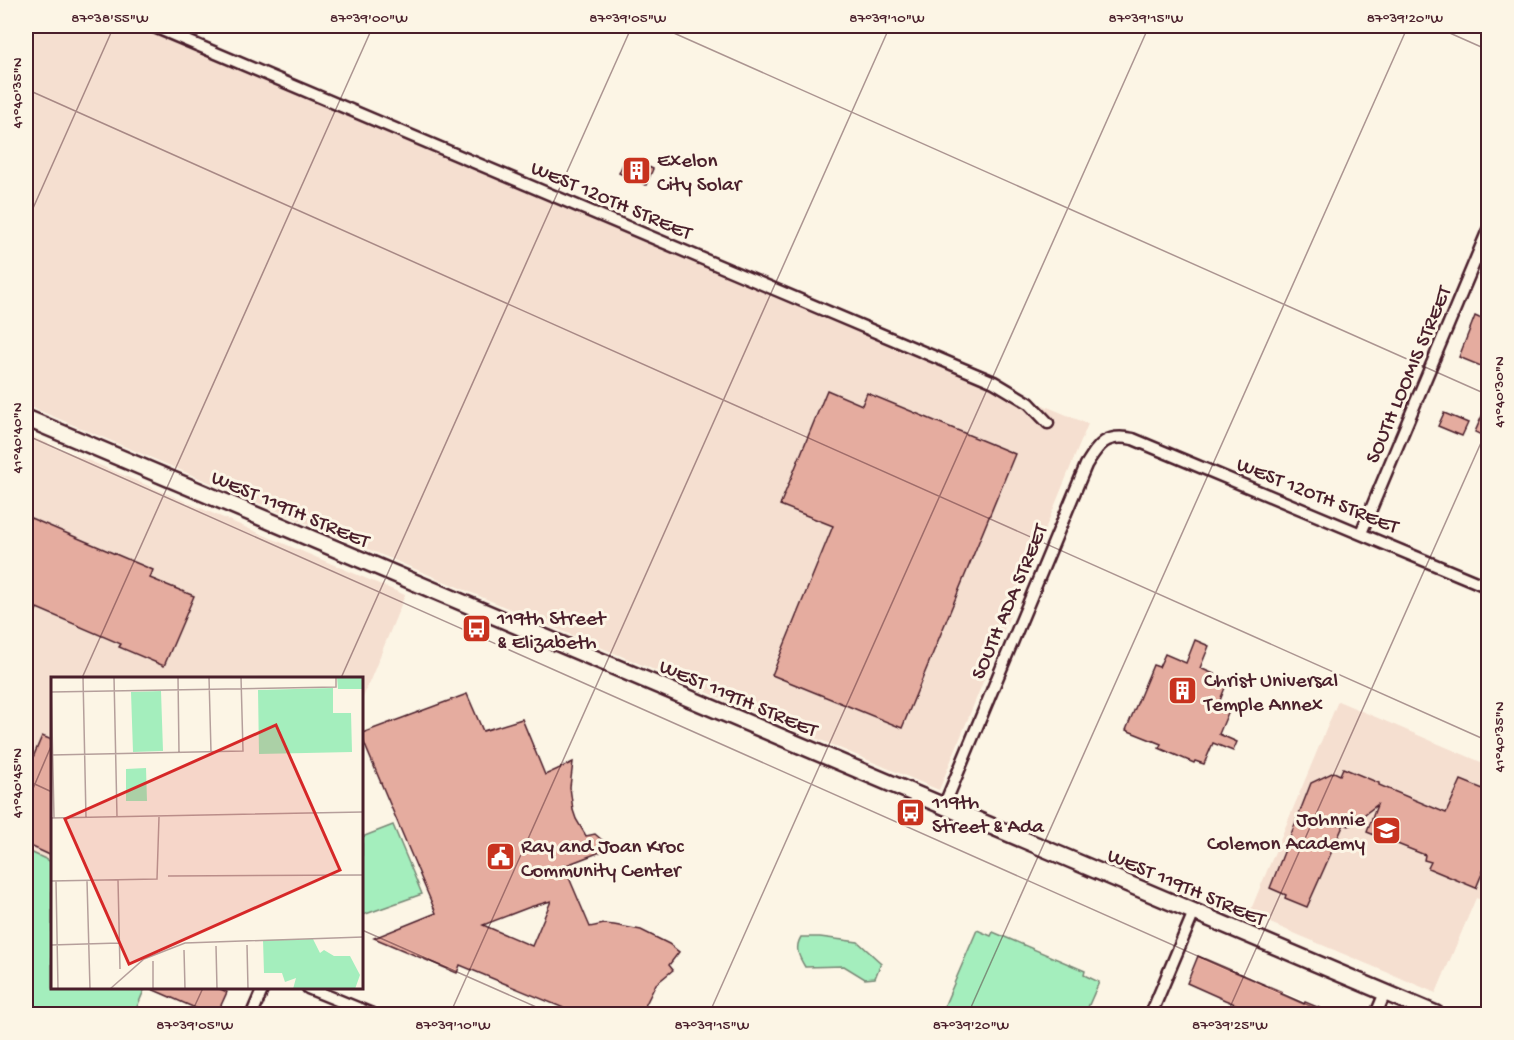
<svg xmlns="http://www.w3.org/2000/svg" width="1514" height="1040" viewBox="0 0 1514 1040" font-family="'Gochi Hand',sans-serif">
  <style>
    .built { fill: #f5dfd0 }
    .green { fill: #a4eebd; stroke: #778674; stroke-width: 1.5 }
    .building { fill: #e5ac9f; stroke: #4a1f2b; stroke-width: 1.5; fill-rule: evenodd }
    .lines { fill: none; stroke-linecap: round; stroke-linejoin: round }
    .street-casing { stroke: #4a1f2b; stroke-width: 15 }
    .secondary-casing { stroke: #4a1f2b; stroke-width: 20 }
    .street { stroke: #fcf5e5; stroke-width: 10 }
    .secondary { stroke: #fcf5e5; stroke-width: 15 }
    .ticks { fill: none; stroke: #4a1f2b; stroke-width: 1.5; stroke-opacity: 0.45 }
    .labels { text-anchor: middle; stroke-width: 6; stroke-linejoin: round; paint-order: stroke }
    .poi-label { font-size: 21px; fill: #4a1f2b; stroke: #fcf5e5; text-anchor: start }
    .street-label { font-size: 21px; fill: #4a1f2b; stroke: #fcf5e5 }
    .inset-road { fill: none; stroke: #b59f9b; stroke-width: 1.5 }
    .view { fill: #d62828; fill-opacity: 0.15; stroke: #d62828; stroke-width: 3 }
    .inset-edge { fill: none; stroke: #4a1f2b; stroke-width: 3 }
    .neatline { fill: none; stroke: #4a1f2b; stroke-width: 2 }
    .ticks-label { font-size: 15px; text-anchor: middle; fill: #4a1f2b }
  </style>
  <rect width="100%" height="100%" fill="#fcf5e5"/>
  <filter id="ink" filterUnits="userSpaceOnUse"><feTurbulence type="fractalNoise" baseFrequency=".0167" numOctaves="2"/><feDisplacementMap in="SourceGraphic" scale="12" xChannelSelector="R" yChannelSelector="G"/><feConvolveMatrix kernelMatrix="1 2 1 2 8 2 1 2 1" color-interpolation-filters="sRGB"/></filter>
  <g filter="url(#ink)">
    <g class="built">
      <polygon points="26,26 145,26 1088,424 939,790 26,405"/>
      <polygon points="26,434 405,595 362,700 362,678 52,678 52,862 26,850"/>
      <polygon points="1338,701 1488,765 1488,895 1481,900 1476,898 1436,993 1249,914"/>
    </g>
    <g class="green">
      <polygon points="393,825 422,894 363,915 362,911 362,837"/>
      <polygon points="26,850 52,862 52,988 145,988 134,1014 26,1014"/>
      <polygon points="977,930 991,936 993,932 1085,971 1084,975 1099,982 1085,1014 941,1014"/>
      <path d="M801,937H820L858,942L881,963L875,978L865,979L844,966L805,967C799,957 794,948 801,937Z"/>
    </g>
    <g class="building">
      <polygon points="626,157 653,169 646,185 619,173"/>
      <polygon points="1475,316 1488,322 1488,369 1459,357"/>
      <polygon points="827,390 862,405 867,393 1015,454 902,728 772,675 833,526 780,505"/>
      <polygon points="1488,402 1488,438 1475,432"/>
      <polygon points="1444,413 1468,423 1462,436 1438,426"/>
      <polygon points="26,516 153,570 150,578 194,596 164,666 119,647 121,644 37,608 26,636"/>
      <polygon points="1195,640 1209,646 1200,668 1228,680 1219,703 1230,708 1219,734 1237,742 1233,751 1213,743 1204,764 1195,761 1194,763 1159,748 1161,744 1126,730 1153,665 1159,667 1165,654 1186,663"/>
      <path d="M467,694L483,731L522,719L545,775L573,762L570,787L573,810L576,819L586,836L595,834L611,848L564,866L590,927L604,924L614,925L641,930L669,944L679,952L669,965L673,970L656,984L641,1014H578L460,965L457,973L374,938L436,913L362,738V733ZM551,901L532,946L483,925L530,907Z"/>
      <polygon points="42,736 52,740 52,856 26,844 26,774"/>
      <polygon points="1343,768 1379,783 1379,785 1446,813 1461,780 1488,791 1488,859 1476,888 1428,868 1431,862 1424,860 1425,855 1367,832 1377,805 1349,826 1344,824 1307,907 1285,898 1286,895 1270,888 1311,783 1334,772 1340,775"/>
      <polygon points="1198,956 1282,992 1281,994 1304,1004 1305,1002 1334,1014 1260,1014 1225,1000 1187,983"/>
      <polygon points="147,987 216,987 227,992 217,1014 209,1014"/>
    </g>
    <g class="lines">
      <defs>
        <g id="street">
          <polyline points="152,26 994,382 1029,403 1048,423"/>
          <polyline points="1361,533 1488,230"/>
          <path d="M944,806L1086,465C1099,444 1106,433 1133,439L1488,587"/>
          <polyline points="308,988 372,1014"/>
          <polyline points="252,1014 263,988"/>
          <polyline points="1151,1014 1194,912"/>
          <polyline points="1376,1014 1385,993"/>
        </g>
        <polyline id="secondary" points="26,418 1436,1014"/>
      </defs>
      <use href="#street" class="street-casing"/>
      <use href="#secondary" class="secondary-casing"/>
      <use href="#street" class="street"/>
      <use href="#secondary" class="secondary"/>
    </g>
  </g>
  <path class="ticks" d="M658,26L1488,395M1434,26L1488,50M26,89L1488,741M26,224L114,26M26,435L1328,1014M82,678L373,26M341,678L632,26M26,780L52,792M26,805L52,744M362,930L552,1014M191,1014L203,988M450,1014L890,26M709,1014L1149,26M968,1014L1408,26M1227,1014L1488,427M1486,1014L1488,1008"/>
  <defs>
    <symbol id="building-square" viewBox="-11 -11 22 22"><rect x="-9" y="-9" width="18" height="18" rx="4" fill="#c8321e" stroke="#fcf5e5"/><path d="M-4-6H4V6H1V3H-1V6H-4ZM-2.5-4.3h1.7v1.8h-1.7ZM.8-4.3h1.7v1.8H.8ZM-2.5-1h1.7V.8h-1.7ZM.8-1h1.7V.8H.8Z" fill="#fff"/></symbol>
    <symbol id="bus-square" viewBox="-11 -11 22 22"><rect x="-9" y="-9" width="18" height="18" rx="4" fill="#c8321e" stroke="#fcf5e5"/><path d="M-5-6H5V4H4V6H2V4H-2V6H-4V4H-5ZM-3.5-4V0h7V-4ZM-3.5 1.2v1.5H-2V1.2ZM2 1.2v1.5H3.5V1.2Z" fill="#fff"/></symbol>
    <symbol id="school-square" viewBox="-11 -11 22 22"><rect x="-9" y="-9" width="18" height="18" rx="4" fill="#c8321e" stroke="#fcf5e5"/><path d="M0-5L7-2L0 1L-7-2ZM-4 1L0 2.5L4 1V4Q0 6-4 4Z" fill="#fff"/></symbol>
    <symbol id="civic-square" viewBox="-11 -11 22 22"><rect x="-9" y="-9" width="18" height="18" rx="4" fill="#c8321e" stroke="#fcf5e5"/><path d="M-.6-6.5H3V-4.5H.6V-3L4-1V1h2V6H-6V1h2V-1L-.6-3ZM-1.2 2.5V6h2.4V2.5Z" fill="#fff"/></symbol>
  </defs>
  <g fill-rule="evenodd">
    <use href="#building-square" x="620" y="154" width="33" height="33"/>
    <use href="#bus-square" x="460" y="612" width="33" height="33"/>
    <use href="#building-square" x="1166" y="674" width="33" height="33"/>
    <use href="#bus-square" x="894" y="796" width="33" height="33"/>
    <use href="#school-square" x="1370" y="814" width="33" height="33"/>
    <use href="#civic-square" x="484" y="840" width="33" height="33"/>
  </g>
  <g class="labels">
    <g class="poi-label">
      <text x="657" y="166">Exelon<tspan x="657" dy="24">City Solar</tspan></text>
      <text x="497" y="624">119th Street<tspan x="497" dy="24">&amp; Elizabeth</tspan></text>
      <text x="1204" y="686">Christ Universal<tspan x="1204" dy="24">Temple Annex</tspan></text>
      <text x="932" y="808">119th<tspan x="932" dy="24">Street &amp; Ada</tspan></text>
      <text x="1365" y="825" text-anchor="end">Johnnie<tspan x="1365" dy="24">Colemon Academy</tspan></text>
      <text x="521" y="852">Ray and Joan Kroc<tspan x="521" dy="24">Community Center</tspan></text>
    </g>
    <g class="street-label">
      <text transform="translate(612 199) rotate(23)" y="7">WEST 120TH STREET</text>
      <text transform="translate(1407 374) rotate(-67)" y="7">SOUTH LOOMIS STREET</text>
      <text transform="translate(1318 494) rotate(22)" y="7">WEST 120TH STREET</text>
      <text transform="translate(291 508) rotate(23)" y="7">WEST 119TH STREET</text>
      <text transform="translate(1008 601) rotate(-67)" y="7">SOUTH ADA STREET</text>
      <text transform="translate(739 697) rotate(23)" y="7">WEST 119TH STREET</text>
      <text transform="translate(1187 886) rotate(23)" y="7">WEST 119TH STREET</text>
    </g>
  </g>
  <g transform="translate(51 677)">
    <rect width="312" height="312" fill="#fcf5e5"/>
    <path d="M286,0H312V12H287ZM282,11V36H300L301,75L208,77L207,13ZM110,14L112,74L82,75L80,15ZM95,91L96,124H75V92ZM262,262L269,276L273,273L283,279H299L309,298L304,312H242L245,301L234,305L231,296H213L212,263Z" fill="#a4eebd"/>
    <path class="inset-road" d="M0,0L3,141M32,0L35,141M63,0L66,140M127,0L128,76M158,0L160,75M0,15L285,10V0M0,78L192,74L190,0M0,141L312,135M117,199L312,198M67,203L69,292M0,204L106,202L108,140M5,204L7,312M36,204L39,312M0,268L68,266M196,268L197,312M165,269L166,312M133,273L134,312M102,284V312M59,312L93,282L134,266L312,260"/>
    <path class="view" d="M225,48L289,193L78,287L14,142Z"/>
    <rect width="312" height="312" class="inset-edge"/>
  </g>
  <rect width="1514" height="1040" fill="none" stroke="#fcf5e5" stroke-width="66"/>
  <rect x="33" y="33" width="1448" height="974" class="neatline"/>
  <g class="ticks-label">
    <text x="110" y="22">87°38'55"W</text>
    <text x="369" y="22">87°39'00"W</text>
    <text x="628" y="22">87°39'05"W</text>
    <text x="887" y="22">87°39'10"W</text>
    <text x="1146" y="22">87°39'15"W</text>
    <text x="1405" y="22">87°39'20"W</text>
    <text transform="translate(16 93) rotate(-90)" y="5">41°40'35"N</text>
    <text transform="translate(1498 392) rotate(-90)" y="5">41°40'30"N</text>
    <text transform="translate(16 438) rotate(-90)" y="5">41°40'40"N</text>
    <text transform="translate(1498 737) rotate(-90)" y="5">41°40'35"N</text>
    <text transform="translate(16 783) rotate(-90)" y="5">41°40'45"N</text>
    <text x="195" y="1029">87°39'05"W</text>
    <text x="453" y="1029">87°39'10"W</text>
    <text x="712" y="1029">87°39'15"W</text>
    <text x="971" y="1029">87°39'20"W</text>
    <text x="1230" y="1029">87°39'25"W</text>
  </g>
</svg>
